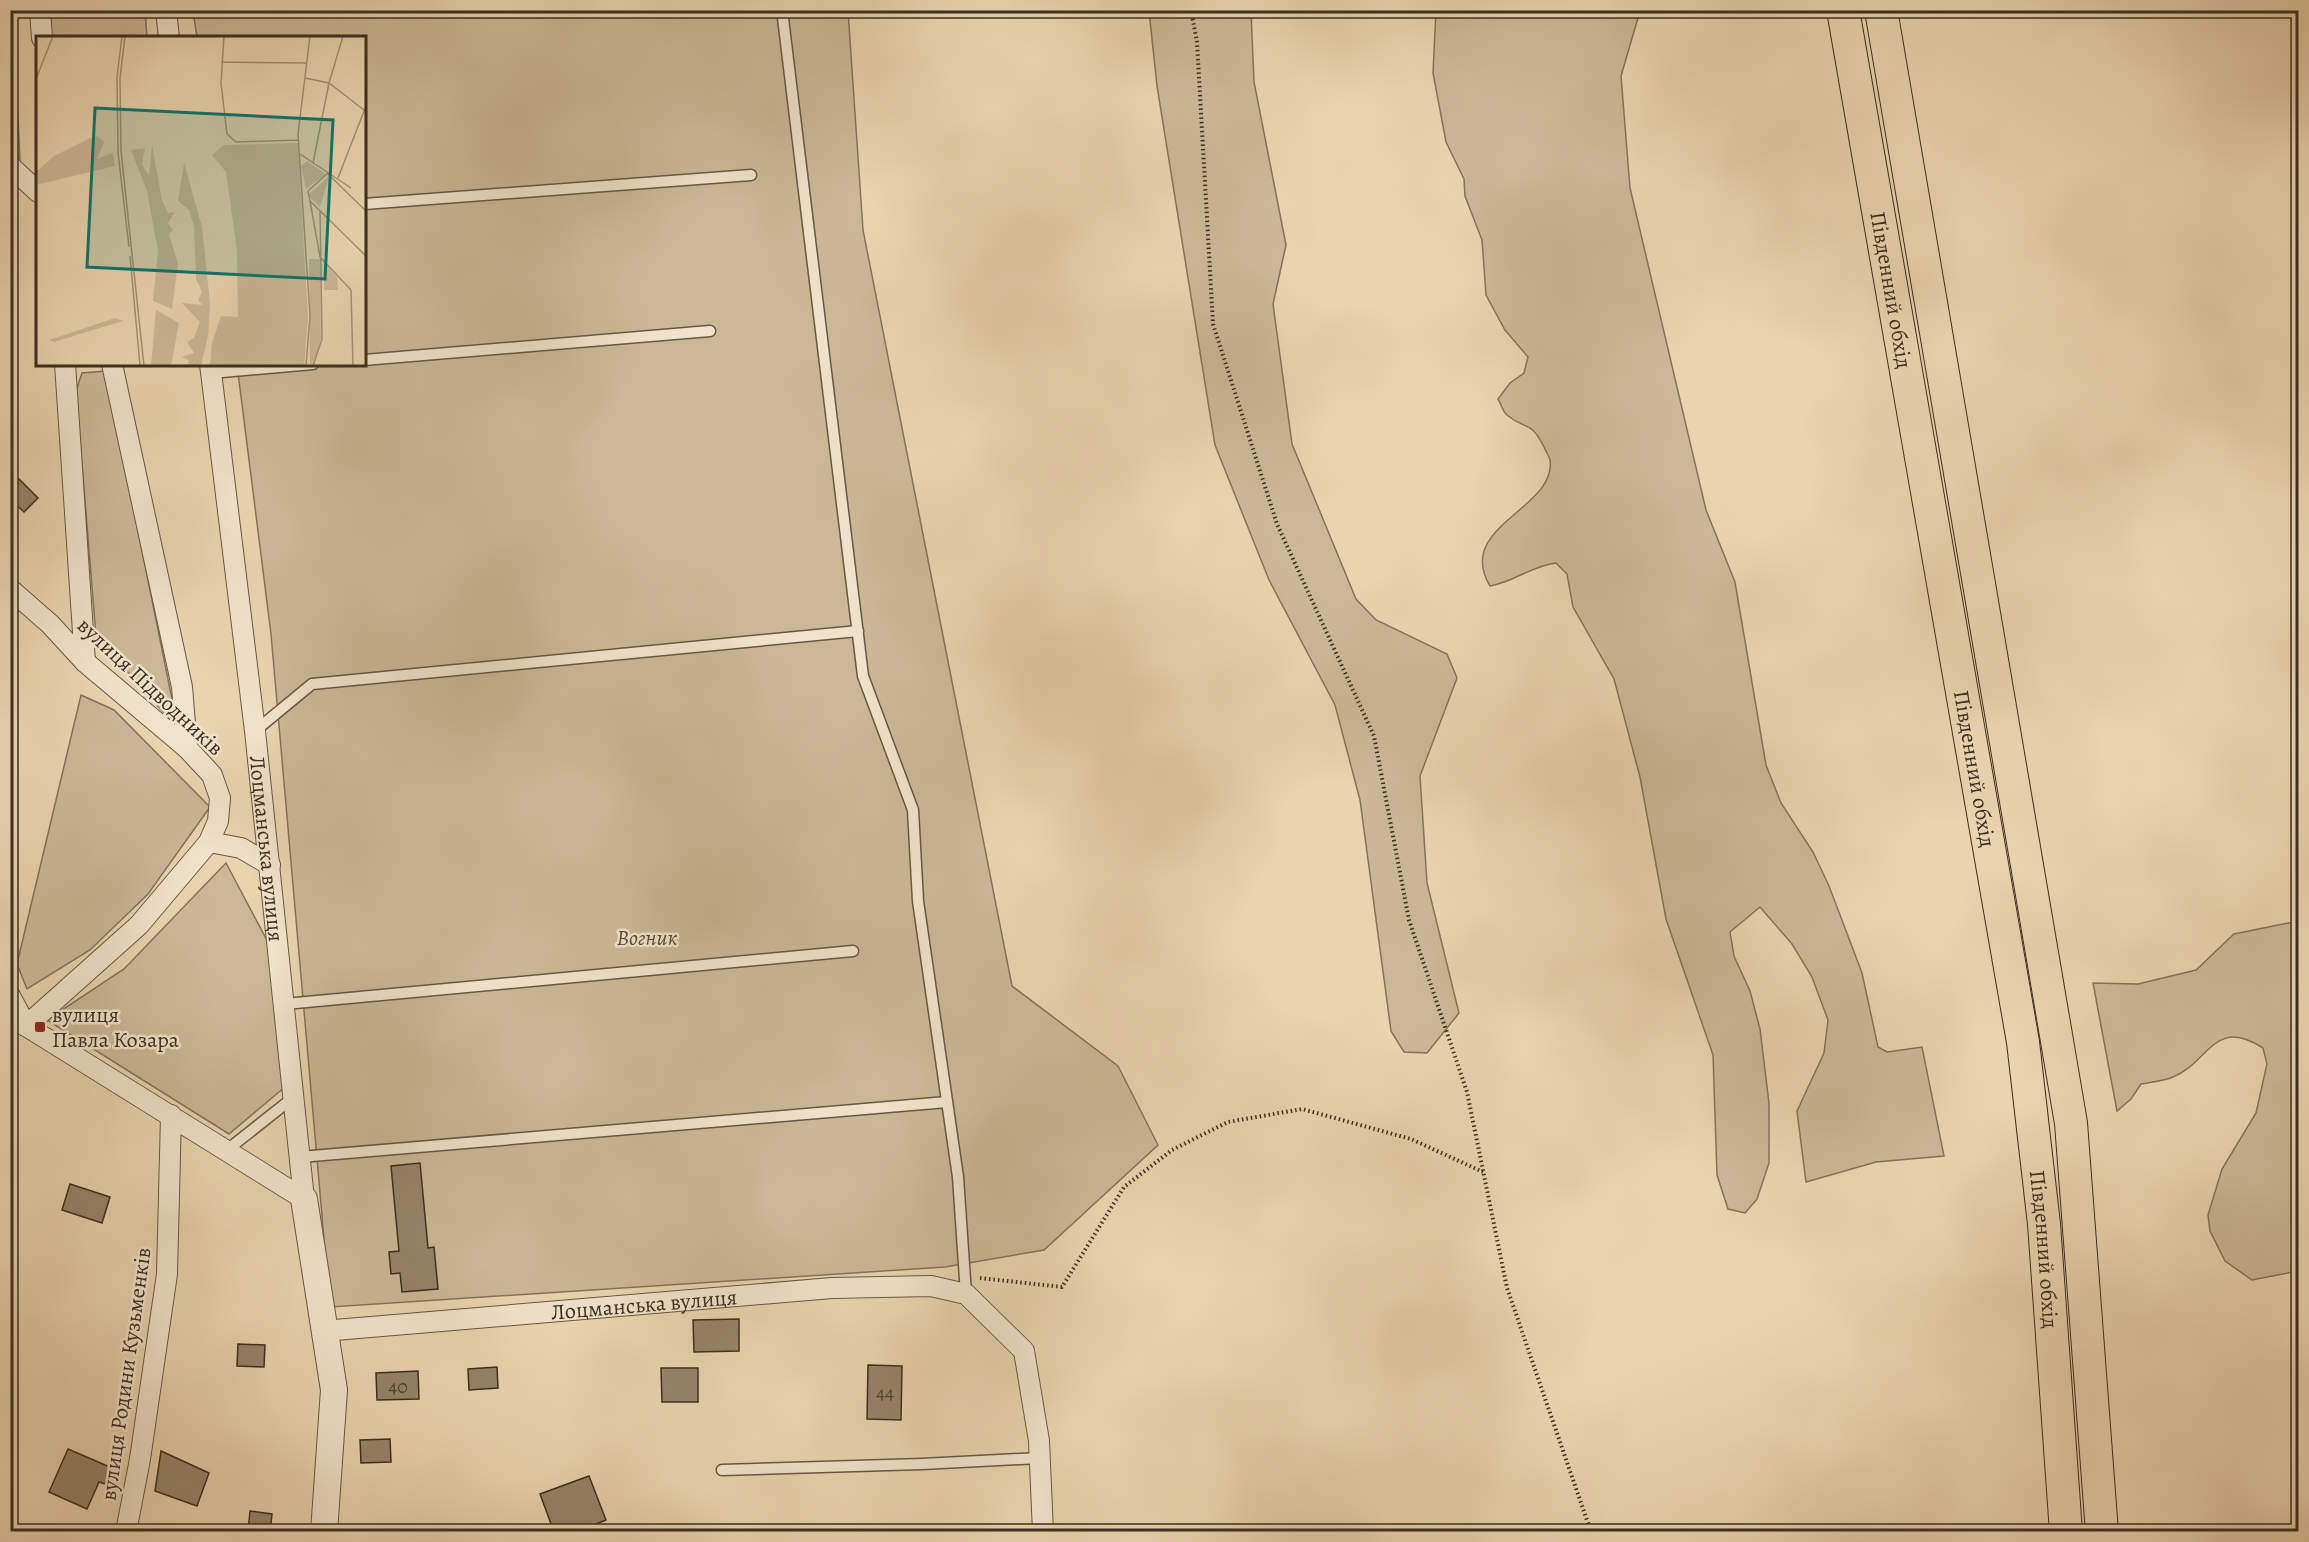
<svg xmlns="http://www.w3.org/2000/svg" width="2309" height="1542" viewBox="0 0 2309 1542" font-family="Alegreya,serif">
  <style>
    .green { fill: #ccb897; stroke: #84735c; stroke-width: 1.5 }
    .building { fill: #96846a; stroke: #3b2e20; stroke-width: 1.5 }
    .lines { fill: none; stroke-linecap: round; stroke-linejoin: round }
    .service-casing { stroke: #675844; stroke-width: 13 }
    .minor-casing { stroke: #675844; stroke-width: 22 }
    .tertiary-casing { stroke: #675844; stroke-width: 28 }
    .primary-casing { stroke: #3b2e20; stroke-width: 34 }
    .path { stroke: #3b2e20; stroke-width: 4; stroke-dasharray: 1.5 3; stroke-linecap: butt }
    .service { stroke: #f1e3cb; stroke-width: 10 }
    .minor { stroke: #f1e3cb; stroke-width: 20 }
    .tertiary { stroke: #f1e3cb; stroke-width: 26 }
    .primary { stroke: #ead4af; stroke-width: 32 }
    .poi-dot { fill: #8f2418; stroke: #f1e3cb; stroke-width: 2 }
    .labels { text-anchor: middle; stroke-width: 5; stroke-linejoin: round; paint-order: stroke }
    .number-label { font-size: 20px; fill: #524432 }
    .street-label { font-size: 22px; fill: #3b2e20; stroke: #f1e3cb }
    .park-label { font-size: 22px; font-style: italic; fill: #584a38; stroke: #f1e3cb }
    .poi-label { font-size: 22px; fill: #3b2e20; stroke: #f1e3cb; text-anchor: start }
    .inset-road { fill: none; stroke: #a49276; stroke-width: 1.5 }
    .view { fill: #0f766e; fill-opacity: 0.15; stroke: #0f766e; stroke-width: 3 }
    .inset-edge { fill: none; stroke: #3b2e20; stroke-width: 3 }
  </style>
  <rect width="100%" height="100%" fill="#ead4af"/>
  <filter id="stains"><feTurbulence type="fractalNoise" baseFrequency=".00333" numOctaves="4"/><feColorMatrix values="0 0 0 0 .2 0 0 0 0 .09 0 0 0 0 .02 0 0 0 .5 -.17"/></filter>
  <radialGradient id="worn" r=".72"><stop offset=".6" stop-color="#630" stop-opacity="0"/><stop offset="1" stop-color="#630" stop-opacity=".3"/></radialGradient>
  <g class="green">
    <polygon points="10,11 13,11 20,161 11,151"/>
    <polygon points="44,11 145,11 147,37 47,37"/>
    <polygon points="193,11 848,11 863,230 1012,986 1118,1066 1158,1145 1044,1250 945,1267 330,1307 271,634 237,365 364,364 364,38 197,37"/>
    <polygon points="1149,11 1251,11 1254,82 1286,245 1273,304 1292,444 1356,599 1376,620 1447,654 1457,678 1420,776 1427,883 1459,1013 1427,1053 1404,1052 1391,1031 1360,800 1335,705 1269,580 1215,445 1157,86"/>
    <path d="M1436,11H1640L1621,76L1630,188L1706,510L1735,582L1766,765L1781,803L1813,852L1829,886L1862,973L1878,1047L1887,1052L1922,1047L1944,1156L1876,1162L1806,1182L1797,1111L1824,1053L1828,1020L1812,977L1792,944L1760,907L1730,932L1734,956L1750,991L1760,1029L1769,1103V1163L1757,1199L1745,1213L1728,1209L1717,1175L1713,1055L1666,919L1640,777L1614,679L1573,607L1567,574L1556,563C1531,566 1514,582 1490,586C1454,526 1557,509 1550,460C1549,456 1545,450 1544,447C1530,419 1526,431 1507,415C1503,412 1501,404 1498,399L1510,383L1524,373L1528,357L1505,330L1486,295L1482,240L1465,196L1464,179L1446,142L1433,73Z"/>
    <polygon points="106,371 178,729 96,636 76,391 82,373"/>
    <polygon points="81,695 114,710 210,807 148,894 90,950 27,989 17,964"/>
    <polygon points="226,863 270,946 285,1087 229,1134 47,1020 124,969"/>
    <path d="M2298,921V1271L2252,1280L2225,1261L2210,1231L2208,1215L2222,1169L2256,1113L2267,1064L2263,1048C2214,1016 2210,1062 2173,1077C2164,1081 2151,1082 2141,1084L2131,1099L2117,1111L2093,983L2138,984L2196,970L2234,934Z"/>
  </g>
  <g class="building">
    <polygon points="10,470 38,498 24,512 10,499"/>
    <polygon points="420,1163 428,1248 434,1247 438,1289 402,1292 400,1273 391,1274 389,1252 399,1251 391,1166"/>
    <polygon points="70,1184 110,1197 102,1223 62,1210"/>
    <polygon points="739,1319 739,1351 694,1352 693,1320"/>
    <polygon points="238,1344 265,1345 264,1367 237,1366"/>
    <polygon points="868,1365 902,1366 901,1420 867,1419"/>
    <polygon points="497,1367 498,1388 469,1390 468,1369"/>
    <polygon points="661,1368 698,1368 698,1402 662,1402"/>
    <polygon points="418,1371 419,1399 377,1400 376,1373"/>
    <polygon points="390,1439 391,1462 361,1463 360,1440"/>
    <polygon points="68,1449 112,1468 105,1484 99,1482 87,1509 49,1492"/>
    <polygon points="161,1451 209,1473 197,1506 155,1491"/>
    <polygon points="589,1476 606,1520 576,1532 554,1532 540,1494"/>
    <polygon points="250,1511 272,1514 270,1532 248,1532"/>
  </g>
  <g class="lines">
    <defs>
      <g id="service">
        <polyline points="782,10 863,676 913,810 918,901 958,1177 966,1294"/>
        <polyline points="364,204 751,175"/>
        <polyline points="364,360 710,331"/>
        <polyline points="211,373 313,364"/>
        <polyline points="255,731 312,684 858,631"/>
        <polyline points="285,1004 853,951"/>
        <polyline points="227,1150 294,1097"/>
        <polyline points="300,1157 947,1102"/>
        <polyline points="722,1470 922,1464 1039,1458"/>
        <polyline points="631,1531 631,1532"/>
      </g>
      <g id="minor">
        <polyline points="40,10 42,38"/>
        <polyline points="166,10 169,38"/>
        <polyline points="10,166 38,192"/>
        <polyline points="65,364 85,662"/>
        <polyline points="112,364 182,687 187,748"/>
        <path id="s1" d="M210,364L255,731L304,1199"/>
        <polyline points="10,589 50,624 85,662 187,748 212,775 220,798 218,821 209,842 139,925 26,1026"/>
        <polyline points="209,842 241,848 270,865"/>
        <polyline points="10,996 26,1026"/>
        <polyline points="10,1019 26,1026 304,1199"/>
        <path id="s2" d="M323,1331L832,1288L931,1286L966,1294L1024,1351L1039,1441L1043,1532"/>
        <polyline points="126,1532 140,1459 167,1274 171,1115"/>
      </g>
      <polyline id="tertiary" points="304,1199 334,1390 324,1532"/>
      <g id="primary">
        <path id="s3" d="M1843,10L2023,1042L2044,1224L2066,1532"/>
        <polyline points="1881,10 2071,1123 2102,1532"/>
      </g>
    </defs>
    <use href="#service" class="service-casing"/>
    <use href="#minor" class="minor-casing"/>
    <use href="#tertiary" class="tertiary-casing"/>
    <use href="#primary" class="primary-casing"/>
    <g class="path">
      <polyline points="1191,10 1197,42 1213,324 1277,524 1374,736 1409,920 1467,1092 1507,1288 1591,1532"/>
      <polyline points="980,1278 1062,1287 1124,1187 1172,1150 1228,1122 1302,1109 1411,1139 1483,1172"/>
    </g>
    <use href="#service" class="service"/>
    <use href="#minor" class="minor"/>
    <use href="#tertiary" class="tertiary"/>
    <use href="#primary" class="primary"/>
  </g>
  <rect class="poi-dot" x="34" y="1021" width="12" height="12" rx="3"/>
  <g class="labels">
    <g class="number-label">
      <text x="398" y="1393">40</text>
      <text x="885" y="1399">44</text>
    </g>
    <g class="street-label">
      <text dy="8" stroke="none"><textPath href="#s3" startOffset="284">Південний обхід</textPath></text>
      <text transform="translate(151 686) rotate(43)" y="8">вулиця Підводників</text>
      <text dy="8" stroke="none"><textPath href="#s3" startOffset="770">Південний обхід</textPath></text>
      <text dy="8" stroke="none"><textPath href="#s1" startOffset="488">Лоцманська вулиця</textPath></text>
      <text dy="8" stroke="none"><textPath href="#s3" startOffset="1256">Південний обхід</textPath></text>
      <text dy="8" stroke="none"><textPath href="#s2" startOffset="322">Лоцманська вулиця</textPath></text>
      <text transform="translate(125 1374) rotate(-82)" y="8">вулиця Родини Кузьменків</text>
    </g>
    <g class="park-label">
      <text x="647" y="945">Вогник</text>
    </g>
    <g class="poi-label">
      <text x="52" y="1022">вулиця<tspan x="52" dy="25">Павла Козара</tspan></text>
    </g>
  </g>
  <g transform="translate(36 36)">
    <rect width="330" height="330" fill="#ead4af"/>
    <path d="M60,99L68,106L61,123L77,117L79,130L0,149V136L18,120ZM262,107L272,282L268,330H174L176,307L185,280L202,281L201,215L190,136L176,119L188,109ZM116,109L126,164L132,177L139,176L132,187L137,194L133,198L142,228L136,273L117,265L122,215L111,155L95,114L109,112L106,128L113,140ZM271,125L290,138L270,153L265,130ZM148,127L166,191L174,267L172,300L165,330H151L153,325L146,321L158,317L151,306L158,302L164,286L146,267L167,269L162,264L166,256L160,243L158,190L153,174L142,165ZM292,141V144L284,171L272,159ZM273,223H284L285,302L279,326L274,329ZM288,226L301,241L302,254H288ZM120,274L143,287L135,330H115ZM79,282L87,285L18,306L13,304Z" fill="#ccb897"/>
    <path class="inset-road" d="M86,0L81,41L82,116L93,211M89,0L84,42L85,115L108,330M188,0L185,47L191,98L200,106L263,104M186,26L270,27M269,42L293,47L328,74M0,43L17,0M264,118L315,152M277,127L293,47L307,0M292,138L330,175M302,142L330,70M272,155L274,165L330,220M272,155L292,137M274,165L284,221L315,254L317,330M94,220L104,330M270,330L274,280L262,98L274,0M277,330L286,303L284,174"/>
    <path class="view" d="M59,72L297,84L289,243L51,231Z"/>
    <rect width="330" height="330" class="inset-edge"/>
  </g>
  <rect width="2309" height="1542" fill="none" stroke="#ead4af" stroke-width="36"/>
  <rect x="12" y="12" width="2285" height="1518" fill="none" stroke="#3b2e20" stroke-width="3"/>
  <rect x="18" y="18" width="2273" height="1506" fill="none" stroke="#3b2e20" stroke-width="1.5"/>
  <rect width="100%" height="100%" filter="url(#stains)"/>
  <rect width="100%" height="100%" fill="url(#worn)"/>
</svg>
